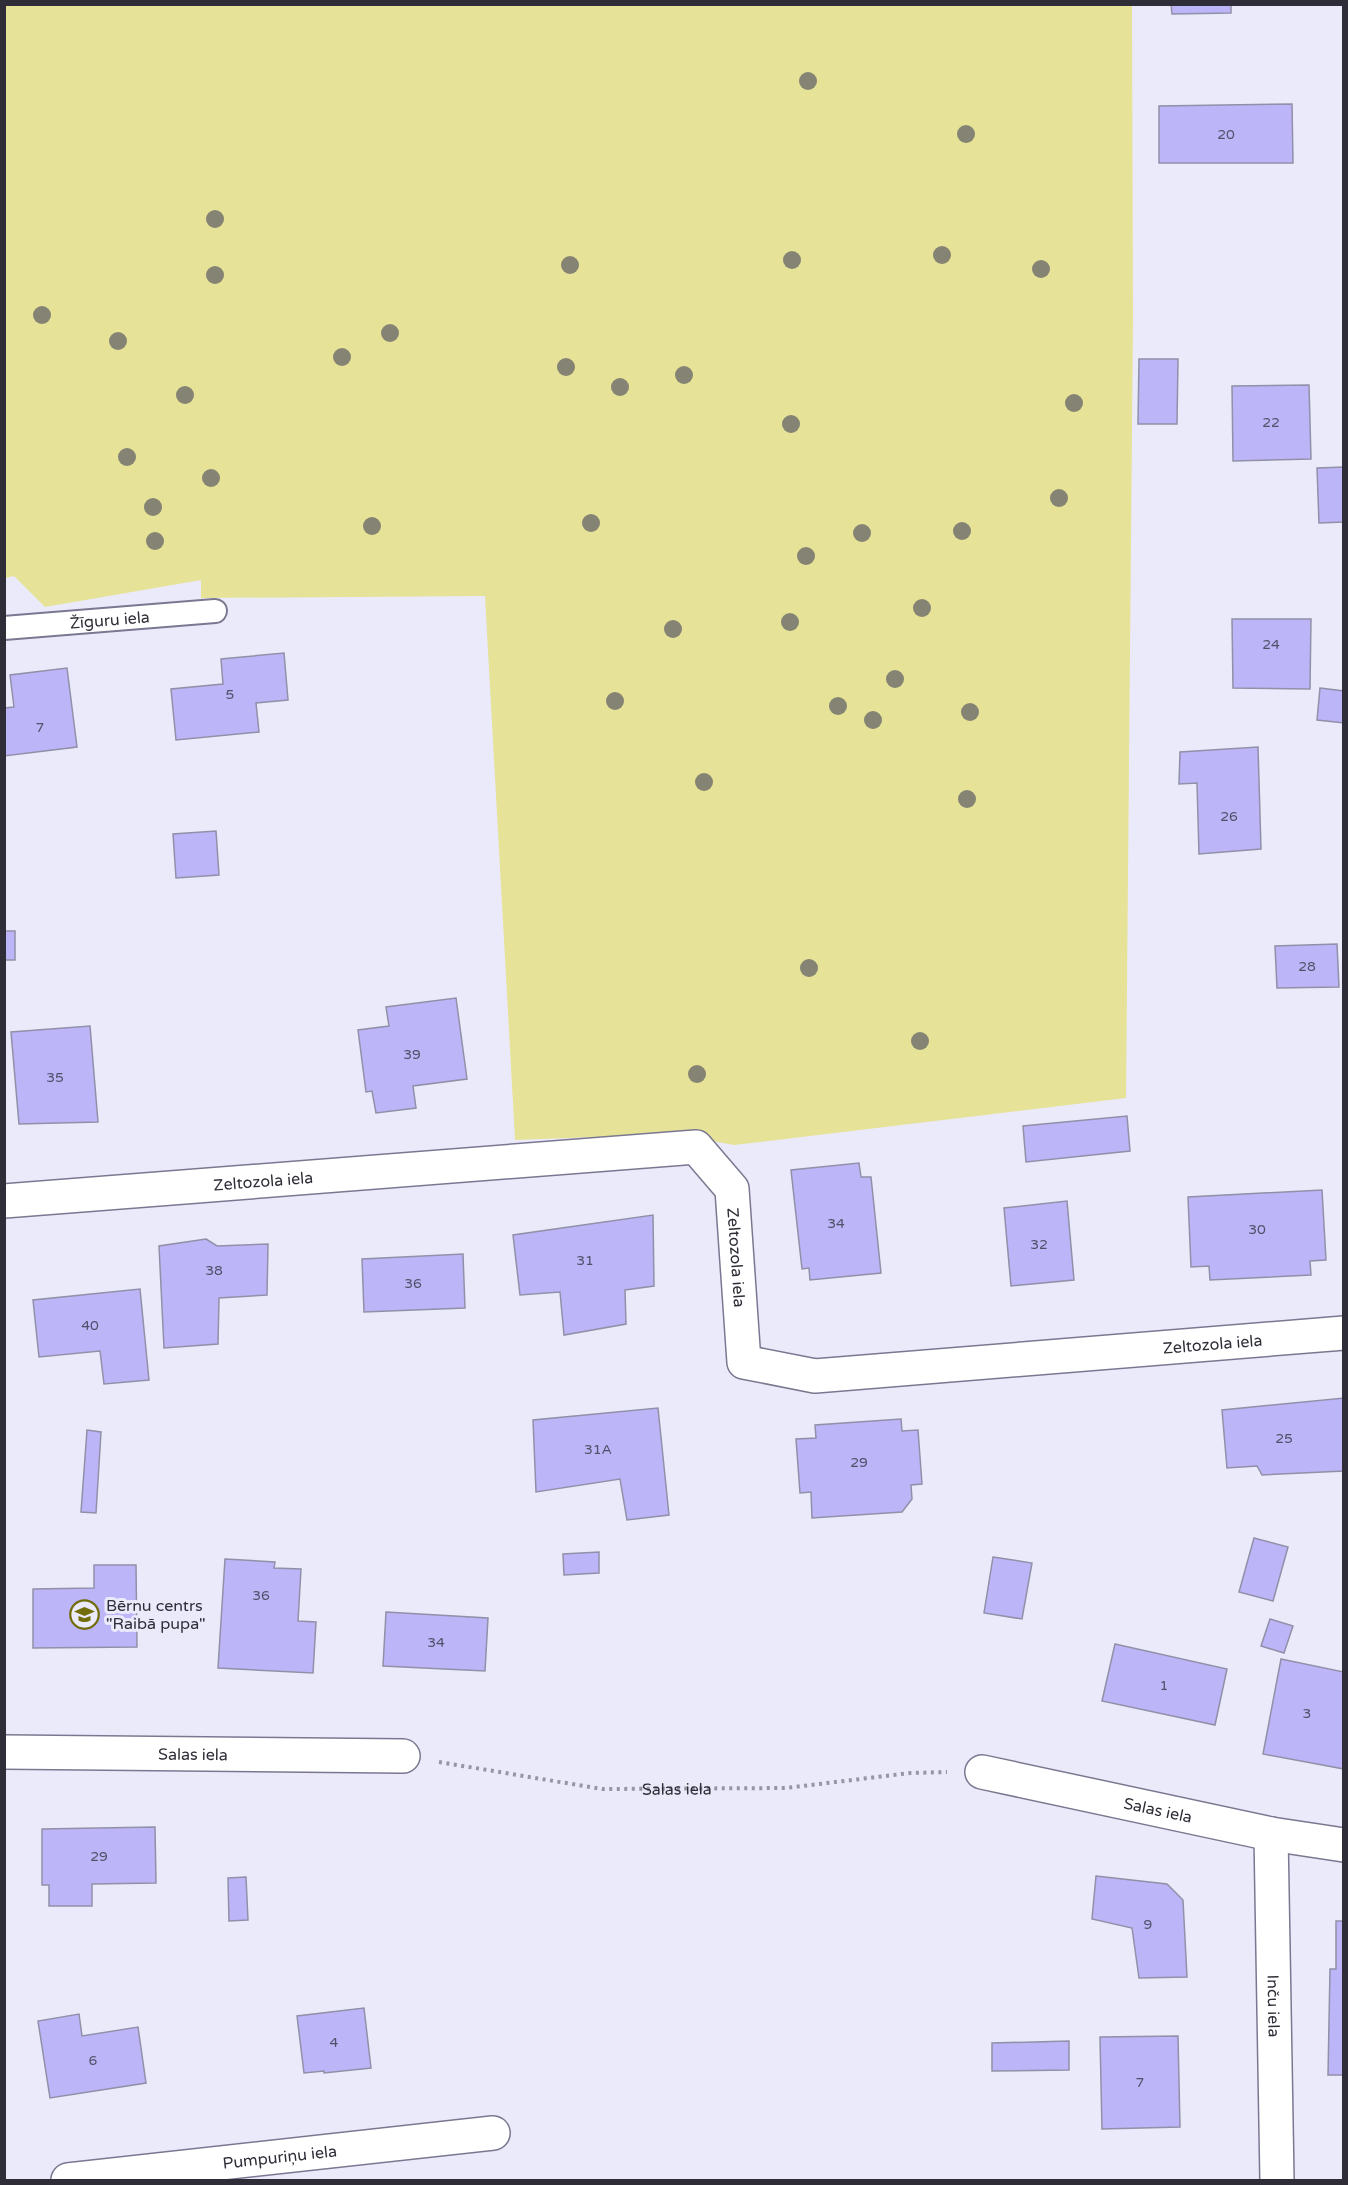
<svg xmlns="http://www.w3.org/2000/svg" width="1348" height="2185" viewBox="0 0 1348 2185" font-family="'Varela Round',sans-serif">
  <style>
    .green { fill: #e6e297 }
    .building { fill: #bcb5f8; stroke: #9190a8; stroke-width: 1.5 }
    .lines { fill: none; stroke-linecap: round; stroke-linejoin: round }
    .service-casing { stroke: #7a7890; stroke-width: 26 }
    .minor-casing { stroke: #7a7890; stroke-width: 36 }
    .path { stroke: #9695a3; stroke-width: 4; stroke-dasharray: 3 4.5; stroke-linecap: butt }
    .service { stroke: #fff; stroke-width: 22 }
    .minor { stroke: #fff; stroke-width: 33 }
    .tree { fill: #858373 }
    .labels { text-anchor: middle; stroke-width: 6; stroke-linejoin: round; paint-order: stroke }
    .number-label { font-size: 14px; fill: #525068 }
    .street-label { font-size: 16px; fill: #2f2e38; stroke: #ebeafb }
    .poi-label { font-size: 16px; fill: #2f2e38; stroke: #ebeafb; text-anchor: start }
  </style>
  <rect width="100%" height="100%" fill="#ebeafb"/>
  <polygon class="green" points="5,5 1132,5 1133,319 1126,1098 734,1145 673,1134 515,1140 485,596 201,598 201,580 45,607 14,576 5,578"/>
  <g class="building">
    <polygon points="1171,4 1231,4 1231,13 1172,14"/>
    <polygon points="1292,104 1293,163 1159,163 1159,106"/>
    <polygon points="1139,359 1178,359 1177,424 1138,424"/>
    <polygon points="1309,385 1311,459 1233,461 1232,386"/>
    <polygon points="1344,467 1344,522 1319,523 1317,468"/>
    <polygon points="1232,619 1311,619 1310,689 1233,688"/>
    <polygon points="284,653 288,700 256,703 259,732 176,740 171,689 223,684 221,659"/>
    <polygon points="67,668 77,747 4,756 4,708 14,707 10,675"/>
    <polygon points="1320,688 1344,691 1344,723 1317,720"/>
    <polygon points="1258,747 1261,849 1199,854 1197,783 1179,784 1180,752"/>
    <polygon points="216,831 219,875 176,878 173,834"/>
    <rect x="4" y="931" width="11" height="29"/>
    <polygon points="1337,944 1339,987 1277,988 1275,946"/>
    <polygon points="456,998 467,1079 413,1086 416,1108 376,1113 372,1091 366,1092 358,1030 389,1026 386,1007"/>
    <polygon points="90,1026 98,1122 19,1124 11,1032"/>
    <polygon points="1127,1116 1130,1151 1026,1162 1023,1126"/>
    <polygon points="859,1163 861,1177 871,1177 881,1273 810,1280 809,1268 802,1269 791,1170"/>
    <polygon points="1322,1190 1326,1260 1310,1261 1311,1275 1210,1280 1209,1266 1191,1267 1188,1197"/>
    <polygon points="1067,1201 1074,1280 1011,1286 1004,1208"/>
    <polygon points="653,1215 654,1286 625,1290 626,1324 564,1335 560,1292 520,1295 513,1235"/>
    <polygon points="206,1239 217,1246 268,1244 267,1295 219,1298 218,1344 164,1348 159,1246"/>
    <polygon points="463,1254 465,1308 364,1312 362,1259"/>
    <polygon points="140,1289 149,1380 104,1384 100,1351 39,1357 33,1300"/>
    <polygon points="1344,1398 1344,1471 1262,1475 1257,1466 1227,1468 1222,1410"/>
    <polygon points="658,1408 669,1515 627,1520 620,1479 536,1492 533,1420"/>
    <polygon points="901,1419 902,1431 918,1430 922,1484 911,1485 912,1499 902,1512 812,1518 811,1492 800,1493 796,1439 816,1438 815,1425"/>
    <polygon points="87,1430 101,1432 96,1513 81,1512"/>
    <polygon points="1254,1538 1288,1547 1273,1601 1239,1592"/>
    <polygon points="599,1552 599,1573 564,1575 563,1554"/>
    <polygon points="993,1557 1032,1563 1022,1619 984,1613"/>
    <polygon points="225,1559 275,1562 274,1568 301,1569 298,1621 316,1622 313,1673 218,1668"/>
    <polygon points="94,1565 136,1565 137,1647 33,1648 33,1589 94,1588"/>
    <polygon points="386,1612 488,1618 485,1671 383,1666"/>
    <polygon points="1270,1619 1293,1626 1284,1653 1261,1646"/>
    <polygon points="1115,1644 1227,1669 1215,1725 1102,1701"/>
    <polygon points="1281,1659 1344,1672 1344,1769 1263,1754"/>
    <polygon points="155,1827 156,1883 92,1884 92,1906 49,1906 49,1885 42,1885 42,1829"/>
    <polygon points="1096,1876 1167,1884 1183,1900 1187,1977 1139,1978 1132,1928 1092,1919"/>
    <polygon points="246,1877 248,1920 229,1921 228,1878"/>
    <polygon points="1336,1921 1344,1921 1344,2075 1328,2075 1330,1969 1336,1969"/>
    <polygon points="364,2008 371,2068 324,2073 324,2071 304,2073 297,2016"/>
    <polygon points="79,2014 82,2036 138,2027 146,2083 50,2098 38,2021"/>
    <polygon points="1178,2036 1180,2127 1102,2129 1100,2037"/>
    <polygon points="1069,2041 1069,2070 992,2071 992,2043"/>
  </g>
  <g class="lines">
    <defs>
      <g id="service">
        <path id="s2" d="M4,628L215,611"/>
      </g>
      <g id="minor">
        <path id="s3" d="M4,1201L696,1147L732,1189L744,1362L815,1376L1344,1333"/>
        <path id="s4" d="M4,1752L403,1756"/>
        <path id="s5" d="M982,1772L1271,1834L1344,1845"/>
        <path id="s6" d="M1271,1834L1277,2180"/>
        <path id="s7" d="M68,2180L493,2133"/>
      </g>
    </defs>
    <use href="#service" class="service-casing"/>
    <use href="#minor" class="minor-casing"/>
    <path class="path" id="s1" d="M439,1762L602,1789L786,1788L910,1773L947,1772"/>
    <use href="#service" class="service"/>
    <use href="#minor" class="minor"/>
  </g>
  <g class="tree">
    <circle cx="808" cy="81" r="9"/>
    <circle cx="966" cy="134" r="9"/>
    <circle cx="215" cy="219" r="9"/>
    <circle cx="942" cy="255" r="9"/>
    <circle cx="792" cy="260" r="9"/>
    <circle cx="570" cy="265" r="9"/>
    <circle cx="1041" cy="269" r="9"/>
    <circle cx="215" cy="275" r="9"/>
    <circle cx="42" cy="315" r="9"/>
    <circle cx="390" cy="333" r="9"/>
    <circle cx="118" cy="341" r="9"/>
    <circle cx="342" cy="357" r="9"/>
    <circle cx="566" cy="367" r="9"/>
    <circle cx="684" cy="375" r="9"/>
    <circle cx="620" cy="387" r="9"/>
    <circle cx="185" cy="395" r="9"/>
    <circle cx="1074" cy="403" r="9"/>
    <circle cx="791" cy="424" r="9"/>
    <circle cx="127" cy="457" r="9"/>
    <circle cx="211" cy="478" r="9"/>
    <circle cx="1059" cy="498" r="9"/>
    <circle cx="153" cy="507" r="9"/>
    <circle cx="591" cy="523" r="9"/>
    <circle cx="372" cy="526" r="9"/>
    <circle cx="962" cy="531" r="9"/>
    <circle cx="862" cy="533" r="9"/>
    <circle cx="155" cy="541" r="9"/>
    <circle cx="806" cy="556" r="9"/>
    <circle cx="922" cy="608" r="9"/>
    <circle cx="790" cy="622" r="9"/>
    <circle cx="673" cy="629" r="9"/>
    <circle cx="895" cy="679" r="9"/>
    <circle cx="615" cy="701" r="9"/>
    <circle cx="838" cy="706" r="9"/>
    <circle cx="970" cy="712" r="9"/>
    <circle cx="873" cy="720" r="9"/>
    <circle cx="704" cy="782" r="9"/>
    <circle cx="967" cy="799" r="9"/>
    <circle cx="809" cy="968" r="9"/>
    <circle cx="920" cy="1041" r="9"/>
    <circle cx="697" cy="1074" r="9"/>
  </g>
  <defs>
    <symbol id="school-ring" viewBox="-11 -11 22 22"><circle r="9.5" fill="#ebeafb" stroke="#726c0a" stroke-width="1.5"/><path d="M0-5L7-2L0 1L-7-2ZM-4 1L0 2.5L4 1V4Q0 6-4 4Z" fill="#726c0a"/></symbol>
  </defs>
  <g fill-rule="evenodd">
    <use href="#school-ring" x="68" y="1598" width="33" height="33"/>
  </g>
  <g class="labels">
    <g class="number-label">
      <text x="1226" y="139">20</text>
      <text x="1271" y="427">22</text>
      <text x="1271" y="649">24</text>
      <text x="230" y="699">5</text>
      <text x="40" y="732">7</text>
      <text x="1229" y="821">26</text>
      <text x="1307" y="971">28</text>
      <text x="412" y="1059">39</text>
      <text x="55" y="1082">35</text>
      <text x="836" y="1228">34</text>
      <text x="1257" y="1234">30</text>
      <text x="1039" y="1249">32</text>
      <text x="585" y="1265">31</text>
      <text x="214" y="1275">38</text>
      <text x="413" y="1288">36</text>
      <text x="90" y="1330">40</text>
      <text x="1284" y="1443">25</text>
      <text x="598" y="1454">31A</text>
      <text x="859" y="1467">29</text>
      <text x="261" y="1600">36</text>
      <text x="436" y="1647">34</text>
      <text x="1164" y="1690">1</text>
      <text x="1307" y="1718">3</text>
      <text x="99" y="1861">29</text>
      <text x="1148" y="1929">9</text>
      <text x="334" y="2047">4</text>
      <text x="93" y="2065">6</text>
      <text x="1140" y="2087">7</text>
    </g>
    <g class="street-label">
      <text dy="6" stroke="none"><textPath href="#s2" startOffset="106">Žīguru iela</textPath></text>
      <text dy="6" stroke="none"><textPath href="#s3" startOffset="260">Zeltozola iela</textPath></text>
      <text dy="6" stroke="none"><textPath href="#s3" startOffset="818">Zeltozola iela</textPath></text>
      <text dy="6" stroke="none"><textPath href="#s3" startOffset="1394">Zeltozola iela</textPath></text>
      <text dy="6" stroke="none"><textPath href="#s4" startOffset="189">Salas iela</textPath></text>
      <text dy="6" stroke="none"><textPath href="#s1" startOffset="240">Salas iela</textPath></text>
      <text dy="6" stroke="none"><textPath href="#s5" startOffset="180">Salas iela</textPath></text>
      <text dy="6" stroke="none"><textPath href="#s6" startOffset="172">Inču iela</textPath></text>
      <text dy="6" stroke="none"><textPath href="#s7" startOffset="213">Pumpuriņu iela</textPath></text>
    </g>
    <g class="poi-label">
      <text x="106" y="1611">Bērnu centrs<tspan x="106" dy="18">"Raibā pupa"</tspan></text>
    </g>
  </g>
  <rect width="1348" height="2185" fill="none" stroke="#2f2e38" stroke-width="12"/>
</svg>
